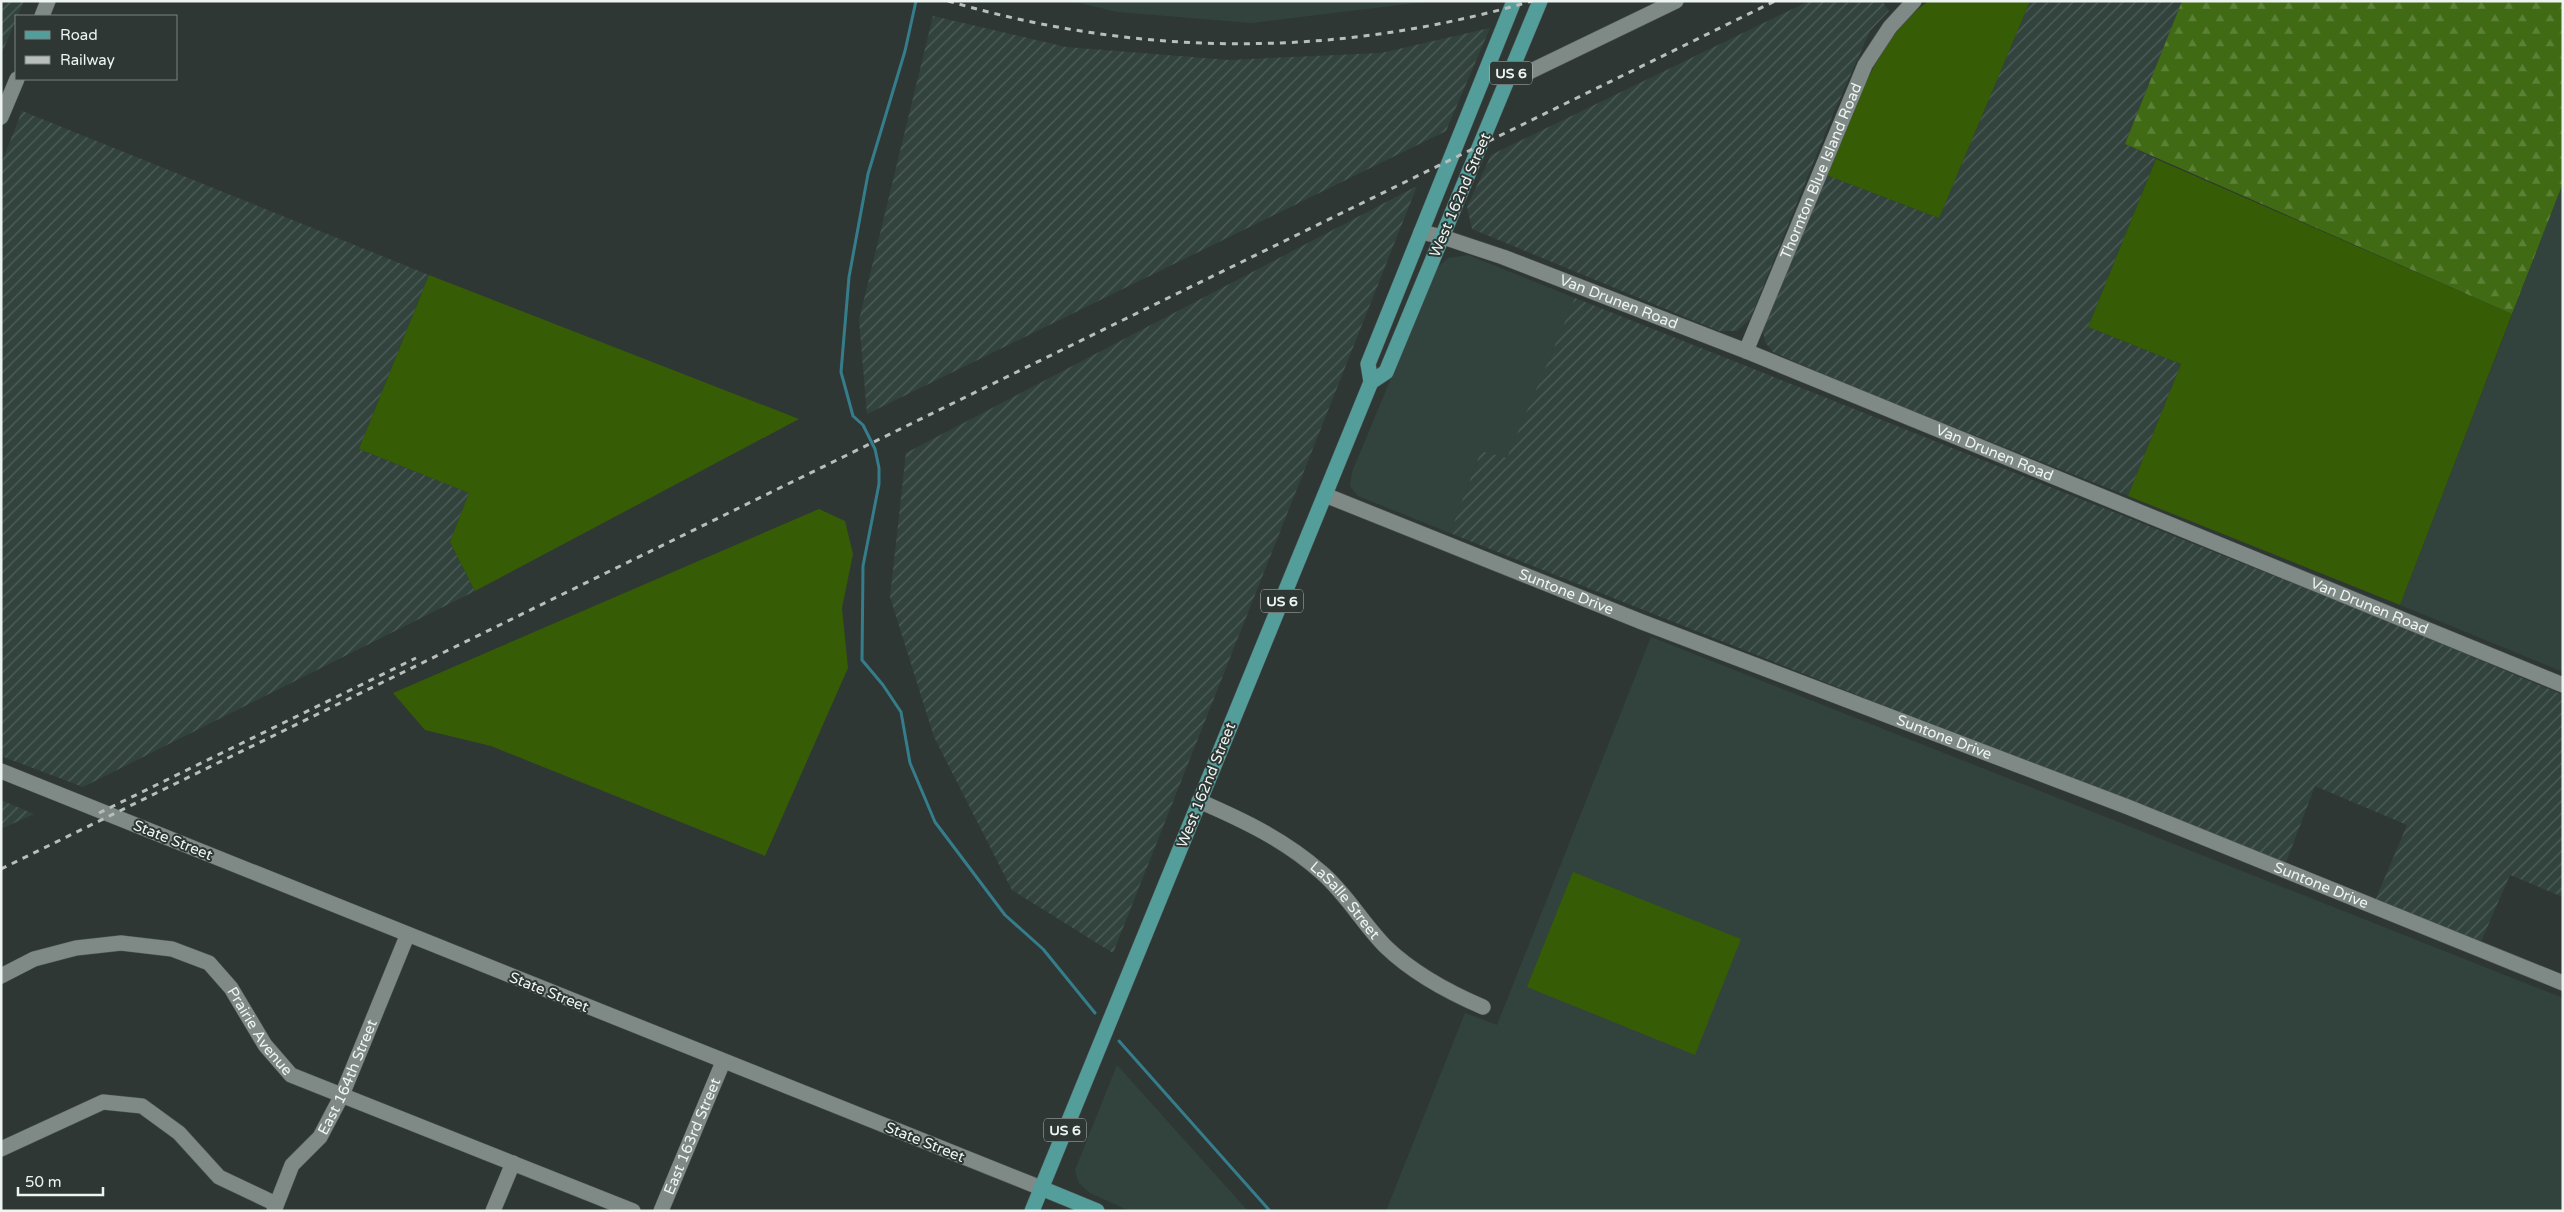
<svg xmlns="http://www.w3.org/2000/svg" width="2564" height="1212" viewBox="0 0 2564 1212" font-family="'Varela Round',sans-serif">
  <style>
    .built { fill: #32433d }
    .industrial { fill: url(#industrial-furrows) }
    .grass { fill: #365d06 }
    .forest { fill: url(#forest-firs) }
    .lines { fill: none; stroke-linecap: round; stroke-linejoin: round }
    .stream { stroke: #367d8c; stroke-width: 3 }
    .minor-casing { stroke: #4e5653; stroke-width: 16 }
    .major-casing { stroke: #4e5653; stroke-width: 16 }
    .minor { stroke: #7f8986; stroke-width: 15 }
    .major { stroke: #539d9b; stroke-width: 15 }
    .rail { stroke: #b8bebc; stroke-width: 3; stroke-dasharray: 6 6; stroke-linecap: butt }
    .labels { text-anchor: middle; stroke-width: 4; stroke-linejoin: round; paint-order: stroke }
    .shield { fill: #2e3734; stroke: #b4bbb9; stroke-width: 1 }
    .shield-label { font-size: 14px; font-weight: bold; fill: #eef4f2 }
    .street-label { font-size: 15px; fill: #eef4f2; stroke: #2e3734 }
  </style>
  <defs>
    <pattern id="industrial-furrows" width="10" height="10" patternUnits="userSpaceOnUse" patternTransform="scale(1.25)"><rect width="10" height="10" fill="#32433d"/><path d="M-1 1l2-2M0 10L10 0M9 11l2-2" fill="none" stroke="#505f5a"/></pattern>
    <pattern id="forest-firs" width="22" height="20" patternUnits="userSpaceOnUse" patternTransform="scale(1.25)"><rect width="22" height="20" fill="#406a13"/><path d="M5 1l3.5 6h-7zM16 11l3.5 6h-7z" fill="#5c8036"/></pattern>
  </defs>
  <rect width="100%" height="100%" fill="#2e3734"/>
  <g class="built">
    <polygon points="1072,1 1432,1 1251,23 1117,12"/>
    <polygon points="2563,183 2563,672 2400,605"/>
    <polygon points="1468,255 1575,298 1507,459 1481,451 1450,533 1358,496 1350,486 1352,472 1437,268 1448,258"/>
    <polygon points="1651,637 2563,998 2563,1211 1386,1211 1465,1013 1497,1025"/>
    <polygon points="1117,1065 1248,1211 1130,1211 1090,1193 1079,1183 1075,1170"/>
  </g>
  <g class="industrial">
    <polygon points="1,1 24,1 1,55"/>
    <polygon points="1809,1 1882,1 1889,11 1870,31 1833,114 1750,319 1737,331 1719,331 1472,229 1467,207 1491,155"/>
    <polygon points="2030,1 2182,1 2125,144 2156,159 2088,327 2181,364 2128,496 1868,393 1773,352 1765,342 1763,330 1826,175 1939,218"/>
    <polygon points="933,16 1066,47 1229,60 1381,53 1490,28 1446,131 867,414 859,320"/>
    <polygon points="22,111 429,275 359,449 469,493 450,542 475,591 83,787 1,756 1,164"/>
    <polygon points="1417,186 1113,953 1012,890 934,737 890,597 906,453"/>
    <polygon points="1575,298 2385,620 2563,695 2563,897 2510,875 2479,946 2375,901 2407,825 2315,786 2285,865 1450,533 1481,451 1507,458"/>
    <polygon points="1,800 34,814 1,829"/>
  </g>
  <g class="grass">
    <path d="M1929,1H2030L1939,218L1826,175C1847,123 1880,32 1929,1Z"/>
    <polygon points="2156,159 2512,314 2400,605 2128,496 2181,364 2088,327"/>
    <polygon points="429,275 799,419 475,591 450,542 469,493 359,449"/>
    <polygon points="819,509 845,521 853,554 842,608 848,668 765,856 491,746 425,730 393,693"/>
    <polygon points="1573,872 1741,939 1695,1055 1527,987"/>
  </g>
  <polygon class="forest" points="2182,1 2563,1 2563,183 2512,314 2125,144"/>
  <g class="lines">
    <g class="stream">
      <polyline points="916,1 905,51 868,174 849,277 841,372 853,416 863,425 875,449 879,468 879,484 863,566 862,660 883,685 901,712 910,763 935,822 1005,915 1043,949 1095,1013"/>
      <polyline points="1119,1041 1270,1211"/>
    </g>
    <defs>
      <g id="minor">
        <polyline points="42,16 48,1"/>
        <polyline points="1511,73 1529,72 1676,1"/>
        <polyline points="1,117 17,79"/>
        <path id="s1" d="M1421,232L1443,237L1503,257L1746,351L2563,685"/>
        <path id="s2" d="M1746,351L1865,65L1890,27L1914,1"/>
        <path id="s3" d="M1325,495L1642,622L2128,807L2563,983"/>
        <polyline points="1,771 1041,1188"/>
        <path id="s4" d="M1199,801C1243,820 1285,840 1321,872C1346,893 1363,924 1386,947C1414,974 1448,992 1483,1007"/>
        <path id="s5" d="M1,976L34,959L76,948L121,943L172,949L209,963L231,988L265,1045L291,1075L633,1211"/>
        <polyline points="1,1149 103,1102 142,1106 179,1133 219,1177 276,1204"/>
        <path id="s6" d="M274,1211L292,1165L320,1137L342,1095L407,936"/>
        <polyline points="493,1211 513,1163"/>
        <path id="s7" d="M661,1211L723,1062"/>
      </g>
      <g id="major">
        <polyline points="1371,382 1386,372 1540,1"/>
        <polyline points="1041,1188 1097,1211"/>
        <polyline points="1032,1211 1371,382 1368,364 1514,1"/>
      </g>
    </defs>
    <use href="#minor" class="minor-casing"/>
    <use href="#major" class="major-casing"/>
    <use href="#minor" class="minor"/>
    <use href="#major" class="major"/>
    <g class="rail">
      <path d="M948,1C1143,58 1337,58 1532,1"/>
      <polyline points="99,813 416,658"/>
      <polyline points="1,869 1775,1"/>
    </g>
  </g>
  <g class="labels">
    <g class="shield">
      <rect x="1490" y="61.5" width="42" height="23" rx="4"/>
      <rect x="1261" y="589.5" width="42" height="23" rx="4"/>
      <rect x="1044" y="1118.5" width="42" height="23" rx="4"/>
    </g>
    <g class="shield-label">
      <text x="1511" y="78">US 6</text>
      <text x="1282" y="606">US 6</text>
      <text x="1065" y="1135">US 6</text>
    </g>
    <g class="street-label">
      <text dy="5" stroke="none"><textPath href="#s2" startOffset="195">Thornton Blue Island Road</textPath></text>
      <text transform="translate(1460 195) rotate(-67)" y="5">West 162nd Street</text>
      <text dy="5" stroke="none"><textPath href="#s1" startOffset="210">Van Drunen Road</textPath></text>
      <text dy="5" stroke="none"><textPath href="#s1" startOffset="615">Van Drunen Road</textPath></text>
      <text dy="5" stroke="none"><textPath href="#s3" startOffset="260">Suntone Drive</textPath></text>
      <text dy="5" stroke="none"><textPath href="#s1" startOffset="1020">Van Drunen Road</textPath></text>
      <text dy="5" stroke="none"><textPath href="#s3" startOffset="665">Suntone Drive</textPath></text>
      <text transform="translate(1206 785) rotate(-68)" y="5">West 162nd Street</text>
      <text transform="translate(173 840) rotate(22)" y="5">State Street</text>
      <text dy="5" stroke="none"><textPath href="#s3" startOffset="1070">Suntone Drive</textPath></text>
      <text dy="5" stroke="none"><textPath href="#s4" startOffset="179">LaSalle Street</textPath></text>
      <text transform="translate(549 992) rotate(22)" y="5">State Street</text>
      <text dy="5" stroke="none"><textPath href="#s5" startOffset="302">Prairie Avenue</textPath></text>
      <text dy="5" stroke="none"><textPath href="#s6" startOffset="155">East 164th Street</textPath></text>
      <text dy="5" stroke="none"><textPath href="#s7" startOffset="81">East 163rd Street</textPath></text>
      <text transform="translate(925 1142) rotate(22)" y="5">State Street</text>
    </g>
  </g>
  <rect width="2564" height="1212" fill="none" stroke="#eef4f2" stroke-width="5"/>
  <rect x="15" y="15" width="162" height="65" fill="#2e3734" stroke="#7b8380"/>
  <rect x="25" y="31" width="25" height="8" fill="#539d9b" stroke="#7b8380"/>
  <text x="60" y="40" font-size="15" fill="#eef4f2">Road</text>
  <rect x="25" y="56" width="25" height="8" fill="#b8bebc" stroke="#7b8380"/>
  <text x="60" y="65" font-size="15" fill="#eef4f2">Railway</text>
  <path d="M18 1187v8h85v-8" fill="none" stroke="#eef4f2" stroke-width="2.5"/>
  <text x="25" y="1187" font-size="15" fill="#eef4f2" stroke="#2e3734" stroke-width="4" paint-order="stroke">50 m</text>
</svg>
